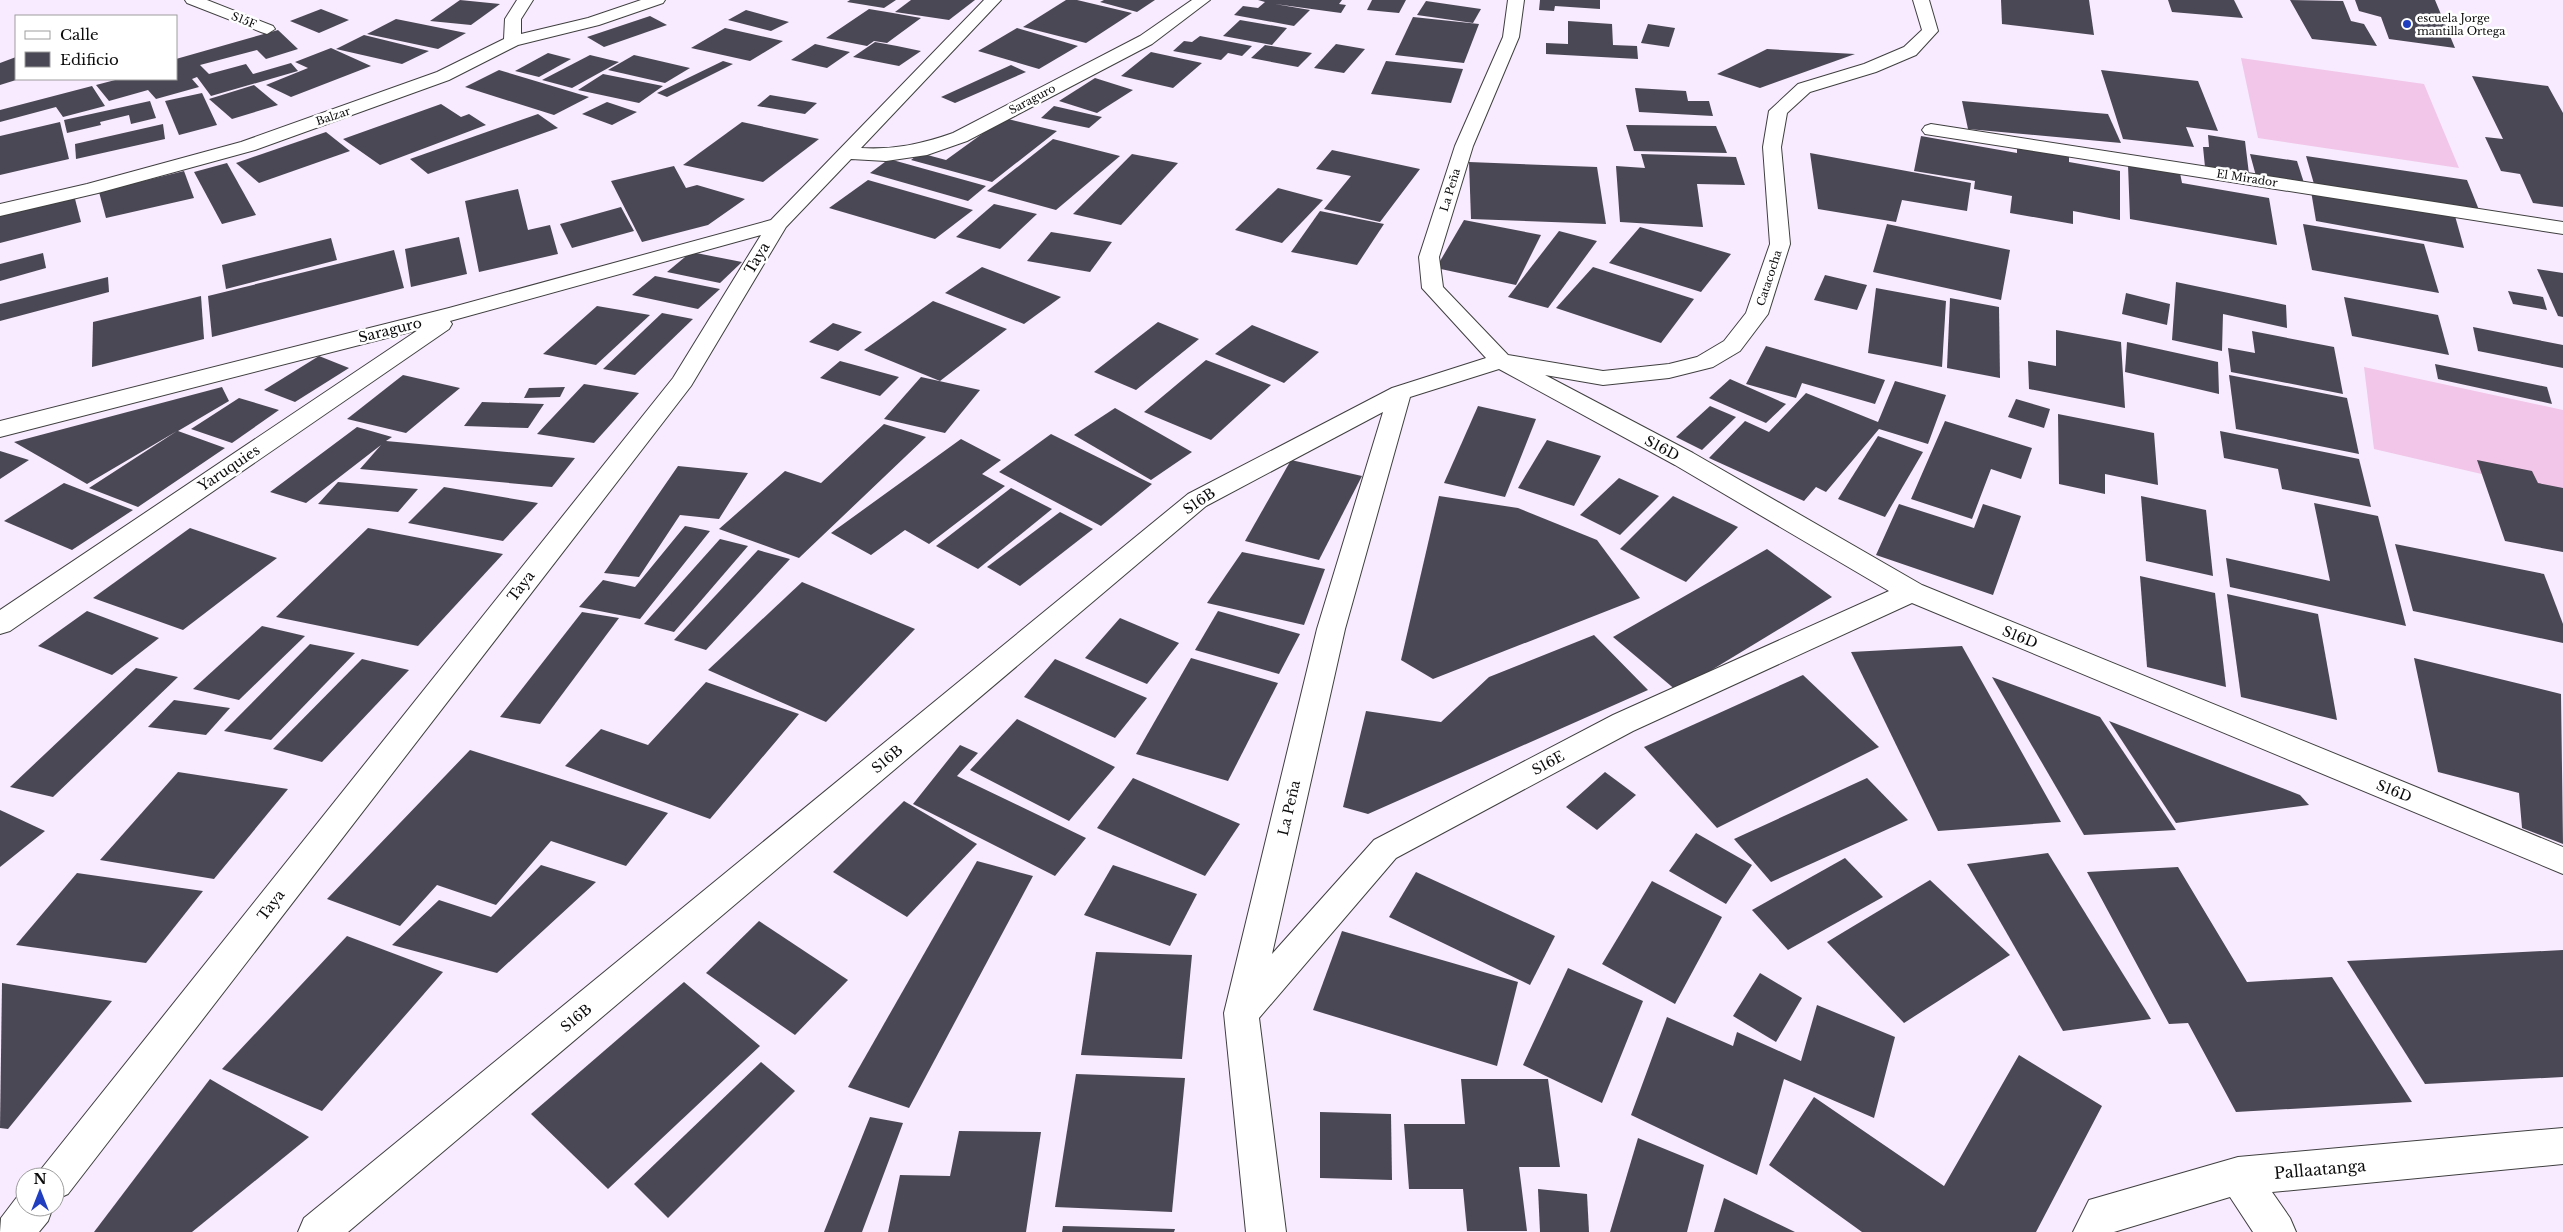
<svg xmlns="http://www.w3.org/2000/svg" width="2563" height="1232" viewBox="0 0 2563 1232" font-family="'Libre Baskerville',serif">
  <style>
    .pitch { fill: #f1c6e8 }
    .building { fill: #4b4855 }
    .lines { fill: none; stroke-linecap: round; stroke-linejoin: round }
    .minor-casing { stroke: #3f3f3f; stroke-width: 2 }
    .minor { fill: #fff; fill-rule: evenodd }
    .poi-dot { fill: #203ec0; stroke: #fff; stroke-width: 2 }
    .labels { text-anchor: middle; stroke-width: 5; stroke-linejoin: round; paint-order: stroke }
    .far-poi-label { font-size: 11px; fill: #0c0c0c; stroke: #fff; text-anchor: start }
    .far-street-label { font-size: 11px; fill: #0c0c0c; stroke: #fff }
    .street-label { font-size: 14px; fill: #0c0c0c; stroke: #fff }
    .near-street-label { font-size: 16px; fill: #0c0c0c; stroke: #fff }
  </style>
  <rect width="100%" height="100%" fill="#f8ebff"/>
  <g class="pitch">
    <polygon points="2241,58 2424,84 2459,168 2258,138"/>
    <polygon points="2364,367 2563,410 2563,493 2374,449"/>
  </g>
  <g class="building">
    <polygon points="460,0 500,4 471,25 430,21"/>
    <polygon points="850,0 896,0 884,8 847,2"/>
    <polygon points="911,0 975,0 949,20 895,12"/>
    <polygon points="1066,0 1077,0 1132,13 1086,43 1023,27"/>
    <polygon points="1104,0 1155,0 1137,12 1100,2"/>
    <polygon points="1258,0 1342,0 1339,4 1346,5 1341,13 1275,4 1310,10 1294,26 1234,15 1243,6 1258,8 1265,2"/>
    <polygon points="1372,0 1406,0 1399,13 1367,10"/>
    <polygon points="1540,0 1600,0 1600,9 1555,6 1554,11 1539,10"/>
    <polygon points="2001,0 2089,0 2094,35 2002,24"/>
    <polygon points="2168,0 2234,0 2243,18 2172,12"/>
    <polygon points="2290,0 2343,1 2351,21 2364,24 2377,46 2312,39"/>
    <polygon points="2355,0 2435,0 2455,48 2389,39 2381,17 2359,11"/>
    <polygon points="1426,1 1481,9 1473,23 1417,15"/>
    <polygon points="321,9 349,20 319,33 290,21"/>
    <polygon points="869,9 893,13 921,18 887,43 874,41 867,46 826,38"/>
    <polygon points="746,10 789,22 771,31 728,20"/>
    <polygon points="650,16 667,25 604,47 587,37"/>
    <polygon points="1413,17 1479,24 1464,63 1395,55"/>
    <polygon points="396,19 466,33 438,49 367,34"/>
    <polygon points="1240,20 1287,28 1272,45 1223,36"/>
    <polygon points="1568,21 1612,24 1613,45 1637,46 1638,59 1546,54 1546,43 1568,44"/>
    <polygon points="1648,24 1675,28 1669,47 1641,43"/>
    <polygon points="725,28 783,41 750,61 691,48"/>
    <polygon points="1017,28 1078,46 1039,69 978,51"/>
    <polygon points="278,30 298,49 266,59 257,50 200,65 209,74 246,64 253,74 291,63 298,71 211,96 197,77 192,79 199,87 156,99 148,90 109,101 96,85 119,79 176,79 176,59"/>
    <polygon points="364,35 429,51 402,64 336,49"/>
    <polygon points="1200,36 1252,46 1242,56 1228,53 1221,60 1173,51 1184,41 1192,42"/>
    <polygon points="875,42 897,46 921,51 899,66 853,57"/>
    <polygon points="815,44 850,52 827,68 791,60"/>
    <polygon points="1336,44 1365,49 1344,73 1314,68"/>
    <polygon points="1265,45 1312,53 1298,67 1251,58"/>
    <polygon points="331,48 371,66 291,97 266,85 308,68 295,62"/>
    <polygon points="1767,49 1855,54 1760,88 1717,74"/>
    <polygon points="1151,52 1202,63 1173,88 1121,76"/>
    <polygon points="548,53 571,59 539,77 515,71"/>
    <polygon points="590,55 619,62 572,88 542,80"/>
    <polygon points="634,55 690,68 665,83 608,70"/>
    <polygon points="16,57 16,80 0,85 0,63"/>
    <polygon points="723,61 733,64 667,97 657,93"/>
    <polygon points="1386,61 1463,69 1451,103 1371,94"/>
    <polygon points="1011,65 1026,72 955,103 941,97"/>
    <polygon points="499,70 589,97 554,115 465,87"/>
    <polygon points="2101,70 2198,81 2218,131 2186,127 2194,147 2123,139"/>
    <polygon points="603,74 663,86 639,103 578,90"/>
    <polygon points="2472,76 2548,86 2563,113 2563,207 2533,203 2520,174 2501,171 2485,137 2503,139"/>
    <polygon points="1095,78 1133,90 1097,113 1059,101"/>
    <polygon points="254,85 278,105 232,119 209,99"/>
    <polygon points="92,86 105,106 63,117 56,107 0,122 0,110"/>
    <polygon points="1635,88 1686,91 1688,101 1709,101 1713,116 1639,112"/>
    <polygon points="202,93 217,125 179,135 165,101"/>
    <polygon points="770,95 817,103 805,114 757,106"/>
    <polygon points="150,101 156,118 131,124 129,115 100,122 101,125 67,133 64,120"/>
    <polygon points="1962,101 2108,114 2121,143 1968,129"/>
    <polygon points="607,102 637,112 612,125 582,114"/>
    <polygon points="441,104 461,117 469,114 486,125 380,165 343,139"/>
    <polygon points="1054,106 1102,117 1089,128 1041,118"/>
    <polygon points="538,114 558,128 428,174 410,159"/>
    <polygon points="1004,118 1057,131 992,182 911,160 920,153 946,160"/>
    <polygon points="60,122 69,159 0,175 0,136"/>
    <polygon points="742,122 819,139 763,182 683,165"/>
    <polygon points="163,124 165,139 76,159 75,144"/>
    <polygon points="1626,125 1716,126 1727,153 1634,151"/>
    <polygon points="326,132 350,151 259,183 236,163"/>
    <polygon points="2208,135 2245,141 2249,174 2205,167 2203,147 2209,147"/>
    <polygon points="1921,136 2017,153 2017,147 2069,157 2069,162 2120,171 2120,220 2073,211 2073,224 2010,213 2012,196 1974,189 1975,181 1914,171"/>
    <polygon points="1053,139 1120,156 1056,210 987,191"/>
    <polygon points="1332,150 1420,169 1380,222 1324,209 1351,176 1316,169"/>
    <polygon points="1810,153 1971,183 1967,211 1902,200 1896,222 1818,209"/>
    <polygon points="1132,154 1178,163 1121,225 1073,214"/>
    <polygon points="1641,154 1736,157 1745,185 1697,184 1703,227 1620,222 1616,166 1645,168"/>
    <polygon points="2250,154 2297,161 2304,183 2256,176"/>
    <polygon points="2306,156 2467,180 2479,210 2314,184"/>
    <polygon points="889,159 986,186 968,201 870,173"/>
    <polygon points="1469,162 1597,167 1606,224 1471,219"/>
    <polygon points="227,163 256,215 222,224 194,172"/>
    <polygon points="2128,165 2180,173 2182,183 2269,198 2277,245 2130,219"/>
    <polygon points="674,166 686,188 697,185 745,199 708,225 642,242 611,181"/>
    <polygon points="184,171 194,198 106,218 99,192"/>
    <polygon points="868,180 973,210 935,239 829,208"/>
    <polygon points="1278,188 1323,200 1282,243 1235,230"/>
    <polygon points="518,189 528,230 550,225 558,254 479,272 465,201"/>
    <polygon points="2311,191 2455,216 2464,248 2316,221"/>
    <polygon points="74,195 81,222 0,243 0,214"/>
    <polygon points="994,204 1037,214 1000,249 956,237"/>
    <polygon points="621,207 634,231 572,248 560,224"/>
    <polygon points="1320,211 1384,224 1357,265 1291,252"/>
    <polygon points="1464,220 1541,235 1516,285 1436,268"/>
    <polygon points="1887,224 2010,250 2001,300 1873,272"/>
    <polygon points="2303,224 2424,244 2439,293 2312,270"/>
    <polygon points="1640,227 1731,254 1701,292 1609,263"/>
    <polygon points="1559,231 1597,241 1548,308 1508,297"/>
    <polygon points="1051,232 1112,242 1090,272 1027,261"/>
    <polygon points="459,237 467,274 411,287 405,249"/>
    <polygon points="331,238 337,260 226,289 222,265"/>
    <polygon points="394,250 404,288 212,337 208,296"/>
    <polygon points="691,252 742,262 720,283 667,272"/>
    <polygon points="43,253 46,268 0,281 0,264"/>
    <polygon points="982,267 1061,297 1024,324 945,293"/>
    <polygon points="1593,267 1694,299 1661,343 1556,308"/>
    <polygon points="2537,269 2563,273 2563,317 2558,316"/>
    <polygon points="1825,275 1867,285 1857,310 1814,300"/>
    <polygon points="655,276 720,289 698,309 632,295"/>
    <polygon points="108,277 109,292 0,321 0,304"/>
    <polygon points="2176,282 2286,305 2287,328 2223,314 2222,351 2172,340"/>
    <polygon points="1876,288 1946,301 1942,367 1868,353"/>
    <polygon points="2508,291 2543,297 2547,310 2513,304"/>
    <polygon points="2126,293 2170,304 2167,325 2122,314"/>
    <polygon points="201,296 204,339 92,367 93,322"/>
    <polygon points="2344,297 2438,315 2449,355 2352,336"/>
    <polygon points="1950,298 1999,307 2000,378 1947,368"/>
    <polygon points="933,301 1007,329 940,381 864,350"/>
    <polygon points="597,306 650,315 596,365 543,354"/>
    <polygon points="662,313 693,319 635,375 603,369"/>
    <polygon points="1158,322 1199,339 1136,390 1094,372"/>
    <polygon points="833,323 862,332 838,351 809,342"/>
    <polygon points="1252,325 1319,352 1284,383 1215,354"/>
    <polygon points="2473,327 2563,345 2563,368 2478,351"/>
    <polygon points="2056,330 2121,342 2125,408 2029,389 2028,361 2056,366"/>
    <polygon points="2252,331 2334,347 2343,394 2231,372 2228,348 2255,353"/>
    <polygon points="2127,342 2218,362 2219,394 2125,372"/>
    <polygon points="1766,346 1885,380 1875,404 1802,383 1796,398 1746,384"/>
    <polygon points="319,356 349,368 295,402 264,390"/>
    <polygon points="1206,360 1271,385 1211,440 1144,412"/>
    <polygon points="840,361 899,377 880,396 820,378"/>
    <polygon points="2435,364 2547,387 2552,404 2438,379"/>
    <polygon points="403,375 460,388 406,433 347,419"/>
    <polygon points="2229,375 2347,398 2359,454 2236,429"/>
    <polygon points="921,377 980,390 945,433 884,419"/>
    <polygon points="1730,379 1786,404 1766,423 1709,398"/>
    <polygon points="1895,381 1946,395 1928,444 1879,429 1826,492 1816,487 1804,501 1709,458 1745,421 1769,432 1806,393 1878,422"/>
    <polygon points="584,384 639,393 594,443 537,434"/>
    <polygon points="222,387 229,401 178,431 225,448 138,507 89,488 177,431 87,484 14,442"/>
    <polygon points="565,387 560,397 524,398 529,388"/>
    <polygon points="239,398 279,410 232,443 191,429"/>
    <polygon points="2016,399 2050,409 2044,428 2008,417"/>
    <polygon points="482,402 544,404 528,428 464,426"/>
    <polygon points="1478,406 1536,419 1505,497 1444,483"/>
    <polygon points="1710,406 1736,417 1702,450 1676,437"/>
    <polygon points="1115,408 1192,452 1151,480 1074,435"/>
    <polygon points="2058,414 2154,433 2158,485 2105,474 2105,494 2059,484"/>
    <polygon points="1945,421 2032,448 2021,479 1991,469 1972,519 1911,499"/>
    <polygon points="884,424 926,437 799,558 719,529 785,471 821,483"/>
    <polygon points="357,427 392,437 386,441 575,458 552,487 360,469 381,445 306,503 270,492"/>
    <polygon points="2220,431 2359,459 2371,507 2282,489 2278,469 2224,458"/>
    <polygon points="1051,434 1152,484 1101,526 999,472"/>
    <polygon points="1878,436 1923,452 1885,517 1838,499"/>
    <polygon points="961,439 1001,460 982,474 1005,486 929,544 905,530 871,555 831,533"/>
    <polygon points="1547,440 1601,456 1574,506 1518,488"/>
    <polygon points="0,451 29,460 0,479"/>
    <polygon points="1291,460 1362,476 1319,560 1245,541"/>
    <polygon points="2477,460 2532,471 2538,483 2563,488 2563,552 2505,541"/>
    <polygon points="678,466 748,473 719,519 680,515 639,577 604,573"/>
    <polygon points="1619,478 1659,496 1620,535 1580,515"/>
    <polygon points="338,482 418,489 398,512 318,504"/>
    <polygon points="64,483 133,510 72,550 4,521"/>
    <polygon points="444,487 538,503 503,541 408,523"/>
    <polygon points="1011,488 1052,509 978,569 936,546"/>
    <polygon points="1439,496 1518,508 1597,540 1640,598 1433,679 1401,660"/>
    <polygon points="1673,496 1738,527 1686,582 1620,549"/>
    <polygon points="2141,496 2206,510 2213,576 2146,561"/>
    <polygon points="2314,503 2378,516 2406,626 2230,587 2226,558 2330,581"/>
    <polygon points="1899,504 1974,528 1983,504 2021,516 1993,595 1876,555"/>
    <polygon points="1060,512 1093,529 1020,586 987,567"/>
    <polygon points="685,526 710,531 640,619 579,607 603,580 635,587"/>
    <polygon points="190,528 277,558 183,630 93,598"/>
    <polygon points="368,528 503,554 418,646 276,617"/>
    <polygon points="720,539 748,546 674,632 644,624"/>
    <polygon points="2395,544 2544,574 2563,624 2563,643 2413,611"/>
    <polygon points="1767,549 1832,597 1677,691 1613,637"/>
    <polygon points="758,550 790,559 706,650 674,640"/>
    <polygon points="1242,552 1325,569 1304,625 1207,603"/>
    <polygon points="2140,576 2215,593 2226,687 2147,667"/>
    <polygon points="802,582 915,629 826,722 708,670"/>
    <polygon points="2227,594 2318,614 2337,720 2241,697"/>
    <polygon points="87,611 159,638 112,675 38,646"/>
    <polygon points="1218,611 1300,634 1279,674 1195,650"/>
    <polygon points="582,612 619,618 540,724 500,717"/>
    <polygon points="1120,618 1179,643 1147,684 1085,658"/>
    <polygon points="262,626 305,636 239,700 193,689"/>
    <polygon points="1594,635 1648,690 1368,814 1343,807 1366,711 1441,722 1489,677"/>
    <polygon points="310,644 355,653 271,740 224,731"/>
    <polygon points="1962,646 2061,822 1938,831 1851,652"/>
    <polygon points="1191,658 1278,683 1228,781 1136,754"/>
    <polygon points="2414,658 2561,694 2563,844 2522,828 2519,793 2438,772"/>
    <polygon points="362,659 409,670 322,762 273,749"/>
    <polygon points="1055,659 1147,698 1115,738 1024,697"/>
    <polygon points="136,668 178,677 53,797 10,787"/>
    <polygon points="1803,675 1879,747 1717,828 1644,747"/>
    <polygon points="1992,677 2100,717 2176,830 2084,835"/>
    <polygon points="706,682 799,714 710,819 565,766 601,729 648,745"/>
    <polygon points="174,700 230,708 206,735 148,727"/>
    <polygon points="1017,719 1115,767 1069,821 970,770"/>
    <polygon points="2109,721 2300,795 2309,805 2176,823"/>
    <polygon points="960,745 978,753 957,776 1086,838 1055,876 913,804"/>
    <polygon points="470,750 668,813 626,866 551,841 496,905 437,885 400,926 327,899"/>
    <polygon points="178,772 288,789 214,879 100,860"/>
    <polygon points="1605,772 1636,795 1597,830 1566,807"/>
    <polygon points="1133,778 1240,824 1205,876 1097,828"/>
    <polygon points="1867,778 1908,820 1771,882 1734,839"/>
    <polygon points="904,801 977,844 907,917 833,872"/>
    <polygon points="0,810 45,831 0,867"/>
    <polygon points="1696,833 1752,865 1726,904 1669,871"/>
    <polygon points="2048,853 2151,1019 2063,1031 1967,864"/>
    <polygon points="1845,858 1883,897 1788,950 1752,910"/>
    <polygon points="977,861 1033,876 909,1108 848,1087"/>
    <polygon points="541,865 596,882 497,973 392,945 439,900 491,917"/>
    <polygon points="1113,865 1197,894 1170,946 1084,915"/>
    <polygon points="2178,867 2247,982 2332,977 2412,1102 2236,1112 2188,1023 2169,1024 2087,872"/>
    <polygon points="1416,872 1555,936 1530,985 1389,917"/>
    <polygon points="77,873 203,891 146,963 16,945"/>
    <polygon points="1930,880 2010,955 1904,1023 1827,942"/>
    <polygon points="1652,881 1722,917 1675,1004 1602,964"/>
    <polygon points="759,921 848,980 795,1035 706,973"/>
    <polygon points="1342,931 1518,982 1497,1066 1313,1010"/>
    <polygon points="347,936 443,972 322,1111 222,1069"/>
    <polygon points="2563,950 2563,1077 2425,1084 2347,961"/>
    <polygon points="1096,952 1192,955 1182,1059 1081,1055"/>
    <polygon points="1568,968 1643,1001 1602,1103 1523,1065"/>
    <polygon points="1760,973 1802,998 1776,1042 1733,1016"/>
    <polygon points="684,982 760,1046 608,1189 531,1114"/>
    <polygon points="2,983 112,1001 8,1129 0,1128"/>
    <polygon points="1817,1005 1895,1037 1874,1118 1784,1079 1757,1175 1631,1115 1667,1017 1733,1046 1737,1032 1801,1061"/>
    <polygon points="2019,1055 2102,1106 2036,1232 1862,1232 1769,1165 1814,1097 1944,1186"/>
    <polygon points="761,1062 795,1091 668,1218 634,1184"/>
    <polygon points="1076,1074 1185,1078 1172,1212 1055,1207"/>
    <polygon points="210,1079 309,1137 192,1232 94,1232"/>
    <polygon points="1461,1079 1548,1079 1560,1167 1519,1167 1527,1231 1467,1231 1463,1189 1409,1189 1404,1124 1465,1124"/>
    <polygon points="1320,1112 1391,1114 1392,1180 1320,1178"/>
    <polygon points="870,1117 903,1123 862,1232 824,1232"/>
    <polygon points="959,1131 1041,1132 1026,1232 888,1232 900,1175 950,1176"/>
    <polygon points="1638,1138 1704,1165 1687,1232 1610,1232"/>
    <polygon points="1538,1189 1587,1194 1589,1232 1540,1232"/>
    <polygon points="1724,1198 1795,1232 1714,1232"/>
    <polygon points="1063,1226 1175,1229 1174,1232 1062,1232"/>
  </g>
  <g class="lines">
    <defs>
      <g id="minor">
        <polygon points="185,0 207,0 273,26 275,29 267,34 261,32 187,3"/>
        <polygon points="517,0 533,0 521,19 521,34 588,18 641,0 665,0 663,3 599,25 518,45 449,80 255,150 98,193 0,216 0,204 87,184 241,142 437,72 504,39 505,19"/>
        <path d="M984,0H1001L861,148C894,150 922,144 953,133L1140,36L1192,0H1210L1152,44L967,141L927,155L886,161L851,159L786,227L691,386L68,1194L55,1200V1177H38L42,1168L673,378L761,235L450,321L452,324L449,329L10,631L0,634V610L418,330L0,437V421L449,308L771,220Z"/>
        <path d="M1508,0H1524L1519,37L1473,146L1439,257L1443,287L1508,355L1603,371L1669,364L1697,357L1724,341L1746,313L1770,244L1763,147L1769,111L1798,84L1864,64L1904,47L1922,30L1913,0H1929L1938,31L1916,55L1876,72L1810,92L1787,113L1781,147L1790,244L1768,314L1740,351L1713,367L1669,378L1603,385L1545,375L1693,453L1922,585L2563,847V874L1912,603L1633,731L1396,858L1259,1018L1286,1232H1246L1224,1013L1317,629L1383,412L1206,506L348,1232H298L304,1218L1188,494L1392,388L1486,358L1422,288L1419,257L1455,146L1503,37ZM1499,369L1675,465L1889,591L1613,715L1374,840L1272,954L1345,629L1410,397Z"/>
        <polygon points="1931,124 2563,222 2563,234 1925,134 1922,130 1925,126"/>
        <polygon points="2563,1128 2563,1164 2272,1192 2290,1218 2296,1232 2253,1232 2230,1197 2114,1232 2073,1232 2089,1200 2238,1157"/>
        <polygon points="25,1191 25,1207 53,1207 48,1221 39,1232 0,1232 1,1218 20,1193"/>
      </g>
    </defs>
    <use href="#minor" class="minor-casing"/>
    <use href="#minor" class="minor"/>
  </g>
  <circle class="poi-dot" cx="2407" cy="24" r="5"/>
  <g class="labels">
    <g class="far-poi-label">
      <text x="2417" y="22">escuela Jorge<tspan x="2417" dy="13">mantilla Ortega</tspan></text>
    </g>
    <g class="far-street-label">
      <text transform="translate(244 20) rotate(22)" y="4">S15F</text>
      <text transform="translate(1032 99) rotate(-28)" y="4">Saraguro</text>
      <text transform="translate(333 116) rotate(-19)" y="4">Balzar</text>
      <text transform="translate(2247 178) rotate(9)" y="4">El Mirador</text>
      <text transform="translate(1450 190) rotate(-73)" y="4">La Peña</text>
      <text transform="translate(1769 278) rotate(-72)" y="4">Catacocha</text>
    </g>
    <g class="street-label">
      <text transform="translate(757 258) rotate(-59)" y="5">Taya</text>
      <text transform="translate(390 330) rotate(-14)" y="5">Saraguro</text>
      <text transform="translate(1662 448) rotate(28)" y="5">S16D</text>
      <text transform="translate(229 468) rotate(-34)" y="5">Yaruquies</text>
      <text transform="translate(1199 501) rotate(-34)" y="5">S16B</text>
      <text transform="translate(521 586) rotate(-52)" y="5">Taya</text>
      <text transform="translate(2020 637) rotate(22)" y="5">S16D</text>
      <text transform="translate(887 759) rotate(-40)" y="5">S16B</text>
      <text transform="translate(1548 763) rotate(-28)" y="5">S16E</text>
      <text transform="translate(2394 791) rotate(22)" y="5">S16D</text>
      <text transform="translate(1289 808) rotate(-77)" y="5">La Peña</text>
      <text transform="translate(271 905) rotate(-52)" y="5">Taya</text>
      <text transform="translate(576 1018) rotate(-40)" y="5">S16B</text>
    </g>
    <g class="near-street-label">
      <text transform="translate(2320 1169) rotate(-5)" y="6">Pallaatanga</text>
    </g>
  </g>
  <rect x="15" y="15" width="162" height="65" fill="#ffffff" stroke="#9e9e9e"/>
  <rect x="25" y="31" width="25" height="8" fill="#ffffff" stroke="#9e9e9e"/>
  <text x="60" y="40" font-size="15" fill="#0c0c0c">Calle</text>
  <rect x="25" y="52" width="25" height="15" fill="#4b4855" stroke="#9e9e9e"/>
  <text x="60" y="65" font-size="15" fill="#0c0c0c">Edificio</text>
  <g transform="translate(40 1192)"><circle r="24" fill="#ffffff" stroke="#9e9e9e"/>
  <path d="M0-4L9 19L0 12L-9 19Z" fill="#203ec0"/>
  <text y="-8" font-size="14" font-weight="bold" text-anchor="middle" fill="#0c0c0c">N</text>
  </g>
</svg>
